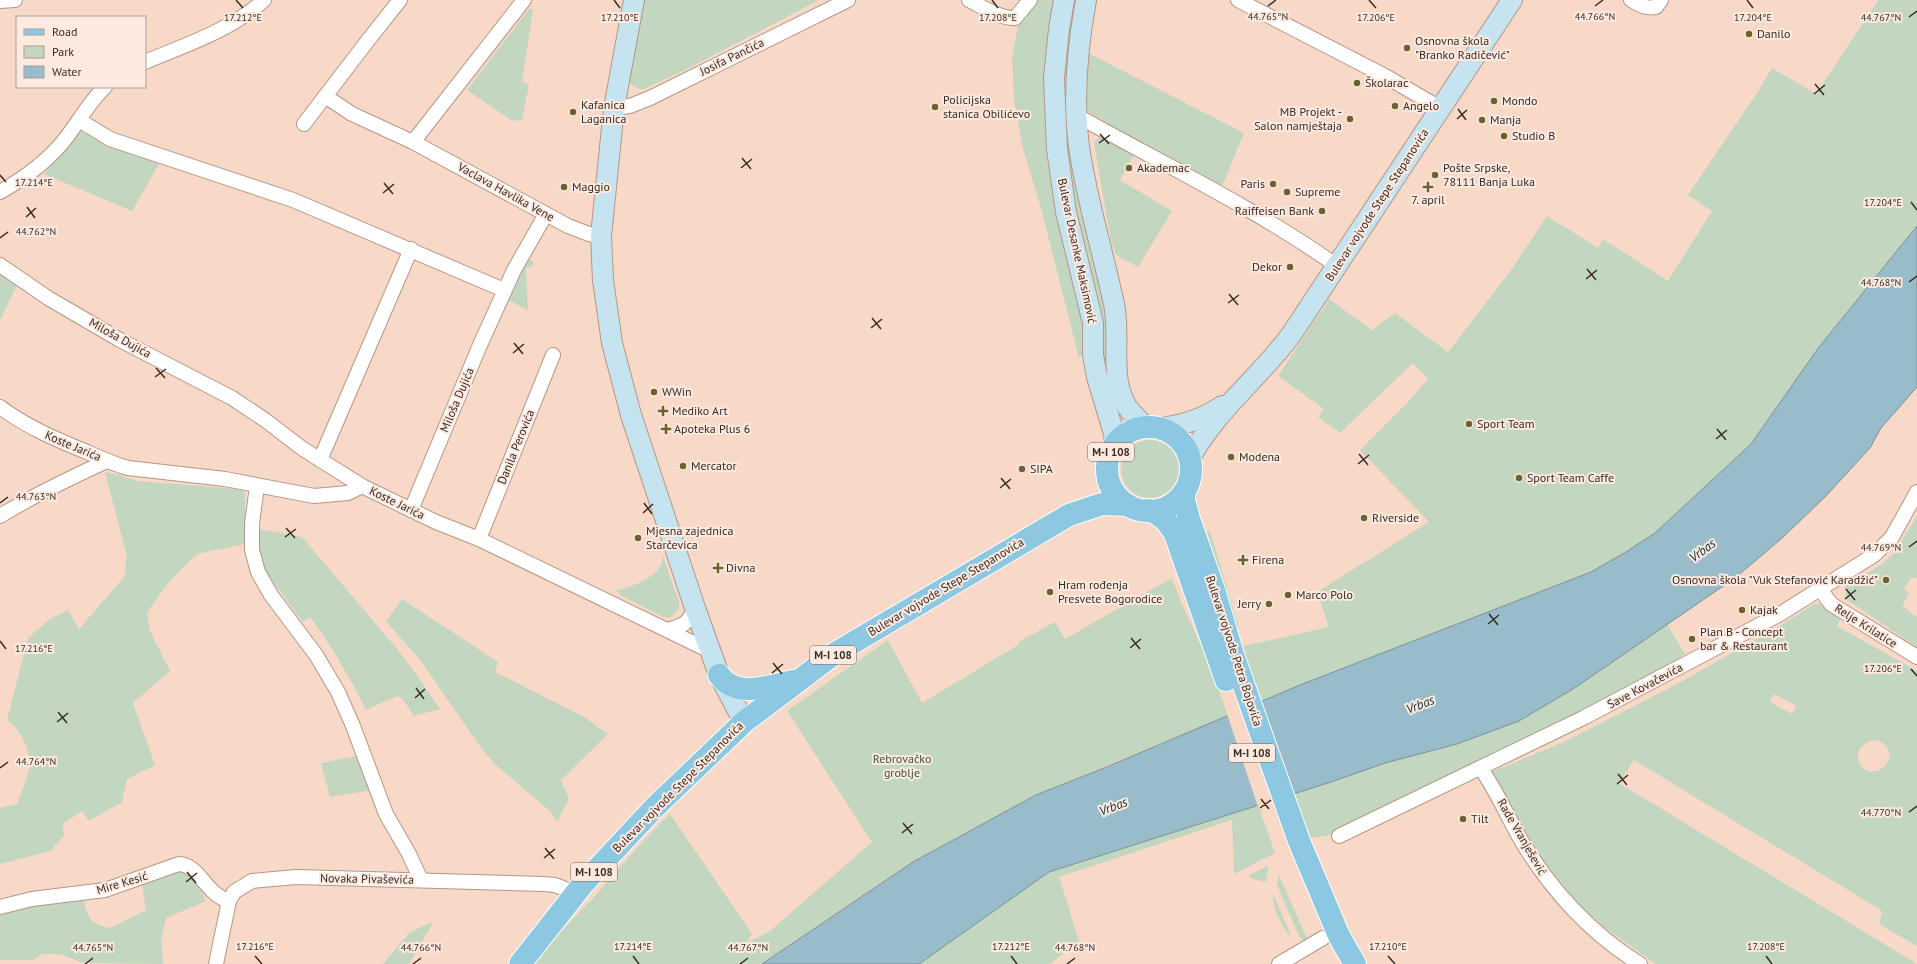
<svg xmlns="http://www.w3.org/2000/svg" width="1917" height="964" viewBox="0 0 1917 964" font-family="'PT Sans',sans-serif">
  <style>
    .green { fill: #c3d6bf; fill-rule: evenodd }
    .water { fill: #99bcca; stroke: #7c9199 }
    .pier { fill: #f8d9c8 }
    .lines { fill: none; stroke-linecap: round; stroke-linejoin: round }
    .street-casing { stroke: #b49687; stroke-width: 16 }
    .secondary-casing { stroke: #b49687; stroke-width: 22 }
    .primary-casing { stroke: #fff; stroke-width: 24 }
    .street { stroke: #fff; stroke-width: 14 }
    .secondary { stroke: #c6e4f0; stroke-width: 20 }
    .primary { stroke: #8cc8e1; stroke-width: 22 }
    .ticks { fill: none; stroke: #382c26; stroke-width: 1.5 }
    .poi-dot { fill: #6b622e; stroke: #fce9df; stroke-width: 1.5 }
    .labels { text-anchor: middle; stroke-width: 4; stroke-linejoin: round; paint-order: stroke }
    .shield { fill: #fce9df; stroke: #73655e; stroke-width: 1 }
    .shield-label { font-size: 11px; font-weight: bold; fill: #382c26 }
    .poi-label { font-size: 12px; fill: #382c26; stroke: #fce9df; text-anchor: start }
    .street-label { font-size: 12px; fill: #382c26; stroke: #fce9df }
    .park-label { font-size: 12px; fill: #385831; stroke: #fce9df }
    .water-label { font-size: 13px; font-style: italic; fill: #0e2f3b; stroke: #fce9df }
    .ticks-label { font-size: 10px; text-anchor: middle; fill: #382c26; stroke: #fce9df; stroke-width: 4; stroke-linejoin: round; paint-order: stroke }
  </style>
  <rect width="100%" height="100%" fill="#f8d9c8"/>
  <g class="green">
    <path d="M644,0H819L689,68L644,89C637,89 632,87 629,81Z"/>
    <polygon points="1036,0 1057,0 1051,30 1083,314 1084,353 1079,358 1041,208 1023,149 1014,100 1012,59 1018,26"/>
    <polygon points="1070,0 1078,0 1073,32 1105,302 1109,380 1105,390 1100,312 1072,193 1062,111 1066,27"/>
    <polygon points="1878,0 1917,0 1917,226 1819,347 1751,444 1655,533 1626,552 1591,572 1261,701 1243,652 1244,646 1329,627 1317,592 1429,522 1360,450 1408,402 1428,379 1413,363 1340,433 1318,417 1324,409 1278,376 1329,299 1372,330 1395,313 1448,352 1509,273 1547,216 1598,248 1603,239 1668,281 1712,211 1688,195 1759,90 1772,68 1816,94"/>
    <polygon points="529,9 533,9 522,82 529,84 522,121 511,120 467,90"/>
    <polygon points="1086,52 1244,133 1220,191 1084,109"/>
    <polygon points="80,131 103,142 159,164 132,211 44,174"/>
    <polygon points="1103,137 1134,155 1120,180 1172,211 1138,267 1116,255 1111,241 1094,143 1097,139"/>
    <polygon points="528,260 531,260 533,262 533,266 526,268 528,311 506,298 524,262"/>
    <polygon points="0,271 18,283 0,320"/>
    <circle cx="1150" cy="469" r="29"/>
    <path d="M105,472L119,475L137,481L241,489L245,493V544L197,554L169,582L147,612L150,631L170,671L133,703L155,765L127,779L122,802L89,821L82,811L63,824L64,836L50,851L0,864V808L17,804C21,793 27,780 29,769C32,752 21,729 7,720L28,638L50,619L68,610L79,629L124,577L127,557Z"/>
    <polygon points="1917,516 1917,578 1911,578 1904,589 1909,594 1902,606 1917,617 1917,647 1846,599 1845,586 1882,564 1894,553"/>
    <path d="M259,529L302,537L398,650L418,677L440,709L414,716L402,698L397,696L366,710C350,677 332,647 310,617L303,622L268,575L260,556Z"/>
    <polygon points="1210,531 1238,625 1237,628 1207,532"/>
    <path d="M663,556L679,602V609L669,618L663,617L622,596L616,590C629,588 651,580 659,568C661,565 662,560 663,556Z"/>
    <path d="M1172,578L1181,602L1209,663L1228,716L1036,795L913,862L762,964H533C551,940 574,918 595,896C620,868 643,839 670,814L752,934L746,943L769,932L872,842L787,711L888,640L922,703L1018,645L1020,641L1055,622L1065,639Z"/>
    <polygon points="402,599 498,662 495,672 584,717 608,734 561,780 569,799 557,822 551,812 496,765 481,748 421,661 386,621"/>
    <path d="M1814,604H1819L1841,618L1837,626L1917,671V946L1881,925L1879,921L1882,915L1881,910L1634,760L1619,783L1917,964H1656L1605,928L1552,881L1492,772L1566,741L1677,684L1783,624ZM1774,694L1797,706L1792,714L1770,702ZM1876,740C1908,750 1875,788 1860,764C1853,752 1864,741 1876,740Z"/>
    <polygon points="1667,624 1685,654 1623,693 1333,833 1326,836 1307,838 1292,794 1385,763 1457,744 1519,721 1573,689"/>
    <polygon points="362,755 373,790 330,797 321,763"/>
    <polygon points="1258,805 1275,853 1234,874 1232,820 1059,877 1079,941 1050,964 919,964 1049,872"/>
    <polygon points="1267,866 1268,869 1266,882 1249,878 1250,875"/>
    <path d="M179,870C197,875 198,886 206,901L166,918L161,940L163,964L91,963L81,962L60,954H42L33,960H0V915L26,906L84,900C88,920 90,923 110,928L146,910L142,883Z"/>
    <polygon points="1279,875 1309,943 1307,945 1299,936 1277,885"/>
    <path d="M1274,896L1292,938C1282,927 1274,912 1273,897Z"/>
    <polygon points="434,921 409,964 383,964 409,933"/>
  </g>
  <polygon class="water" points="1917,226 1917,387 1881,428 1870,448 1825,497 1781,539 1735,578 1573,689 1519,721 1457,744 1385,763 1331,782 1049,872 919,964 762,964 913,862 1036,795 1109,766 1300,685 1591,572 1626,552 1655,533 1751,444 1819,347"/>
  <polygon class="pier" points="1260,700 1293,796 1258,807 1227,714"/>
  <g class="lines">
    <defs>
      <g id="street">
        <path d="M969,0C983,7 998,18 1015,18L1030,0"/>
        <polyline points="1238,0 1385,76 1440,108"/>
        <path d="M1631,0C1640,5 1646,9 1656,7L1661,0"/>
        <polyline points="0,1 15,0"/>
        <path d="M145,62C185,45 232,30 264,0"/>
        <polyline points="325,96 352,114 413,142 568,226 589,234 601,236"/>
        <polyline points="614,108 630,106 650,98 848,0"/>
        <path d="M1076,115C1163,164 1255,208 1337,266"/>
        <polyline points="79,120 110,139 293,200 504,290"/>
        <polyline points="304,124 369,39 400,0"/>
        <polyline points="413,142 524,0"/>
        <path d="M0,192C23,179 45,163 62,143C77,125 88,103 105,87"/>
        <polyline points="0,265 48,298 120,340 232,398 265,420 303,449 362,486"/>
        <path d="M0,407C27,427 57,440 87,452C101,458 113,464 128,468L225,479L314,496L348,493L362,486L436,522L479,539L710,651"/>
        <polyline points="320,460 411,249"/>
        <polyline points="257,486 252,524 252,550 258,572 271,595 316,655 338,692 353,726 386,814 409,854 421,880"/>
        <polyline points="411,510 480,345 514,270 546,214"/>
        <path d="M0,516C34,495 70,478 107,461"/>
        <polyline points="479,539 553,355"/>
        <polyline points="1820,589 1831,604 1917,657"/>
        <path d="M667,630C683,626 688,624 695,608"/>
        <path d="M1481,769C1497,791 1507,816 1521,840C1550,889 1591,934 1640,964"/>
        <polyline points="1339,836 1583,718 1780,614 1874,555 1892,537 1917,492"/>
        <path d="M0,907L32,899L105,890L179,864C200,865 205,894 229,901"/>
        <polyline points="216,964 229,901 234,892 252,881 296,877 544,884 555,885 575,893"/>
        <polyline points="1279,964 1323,938"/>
      </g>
      <g id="secondary">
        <polyline points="634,0 614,108 601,236 603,280 612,343 631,415 695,608 719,675 744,722"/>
        <polyline points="1064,0 1059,29 1054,78 1057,149 1066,212 1093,323 1093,355 1097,377 1115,437 1111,451"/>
        <path d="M1086,0C1077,50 1072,103 1080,153C1088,204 1103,253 1114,304C1121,335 1109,377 1126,405C1131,414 1139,420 1146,427"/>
        <path d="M1158,428C1181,426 1203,419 1222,406"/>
        <path d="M1190,458C1216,410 1259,378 1291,335L1512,0"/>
      </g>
      <g id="primary">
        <circle cx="1149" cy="469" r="42"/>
        <polyline points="1184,492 1184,500 1189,519 1215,593 1233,655 1299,841 1339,936 1355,964"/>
        <path d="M1148,510C1161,514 1168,522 1175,534L1226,680"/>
        <path d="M719,675C737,699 768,686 793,681"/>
        <polyline points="520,964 583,884 655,807 744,722 834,654 1069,515 1102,504 1128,505"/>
      </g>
    </defs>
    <use href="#street" class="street-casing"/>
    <use href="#secondary" class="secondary-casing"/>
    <use href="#primary" class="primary-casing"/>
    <use href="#street" class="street"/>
    <use href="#secondary" class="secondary"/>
    <use href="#primary" class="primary"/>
  </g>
  <path class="ticks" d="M236,0L243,8M614,0L620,8M992,0L998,8M1369,0L1376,8M1747,0L1753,8M1268,6L1276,0M1595,6L1603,0M1909,17L1917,11M1815,84L1824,95M1814,94L1825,85M1458,109L1466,120M1457,119L1467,110M1100,134L1109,144M1099,143L1110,135M742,158L751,169M741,168L752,159M0,175L6,182M384,183L393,194M383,193L394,184M1911,202L1917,210M27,207L35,218M26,217L36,208M0,238L8,232M1587,269L1596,280M1586,279L1597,270M1909,282L1917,276M1229,294L1238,305M1228,303L1239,295M872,318L881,329M871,328L882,319M514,343L523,354M513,353L524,344M156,368L165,378M155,377L166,369M1717,429L1726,440M1716,439L1727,430M1359,454L1368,465M1358,464L1369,455M1001,478L1010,489M1000,488L1011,479M0,503L8,497M644,503L652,514M643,513L653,504M286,528L295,538M285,537L296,529M1909,547L1917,541M1846,589L1855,600M1845,599L1856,590M1489,614L1498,625M1488,624L1499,615M1131,638L1140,649M0,641L6,649M1130,648L1141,639M773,663L782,674M1911,669L1917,676M772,673L783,664M416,688L424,699M415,698L425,689M58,712L67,723M57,722L68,713M0,768L8,762M1618,774L1627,785M1617,784L1628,775M1261,799L1269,809M1260,808L1271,800M1909,812L1917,806M903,823L912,834M902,833L913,824M545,848L554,859M544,858L555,849M187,872L196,883M186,882L197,873M255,956L262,964M633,956L639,964M1011,956L1017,964M1388,956L1395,964M1766,956L1772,964M85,964L93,958M413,964L421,958M740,964L748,958M1067,964L1075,958"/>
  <g class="poi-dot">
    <circle cx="1749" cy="34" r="4"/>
    <circle cx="1407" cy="48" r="4"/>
    <circle cx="1357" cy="83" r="4"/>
    <circle cx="1494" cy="101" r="4"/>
    <circle cx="1395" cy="106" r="4"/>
    <circle cx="935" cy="107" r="4"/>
    <circle cx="573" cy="112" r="4"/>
    <circle cx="1350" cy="119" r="4"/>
    <circle cx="1482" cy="120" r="4"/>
    <circle cx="1504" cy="136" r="4"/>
    <circle cx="1129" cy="168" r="4"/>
    <circle cx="1435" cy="175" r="4"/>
    <circle cx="1273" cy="184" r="4"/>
    <circle cx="564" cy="187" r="4"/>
    <path d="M1426 181h4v4h4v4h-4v4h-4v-4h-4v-4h4z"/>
    <circle cx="1287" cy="192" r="4"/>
    <circle cx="1322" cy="211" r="4"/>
    <circle cx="1290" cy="267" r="4"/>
    <circle cx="654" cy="392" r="4"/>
    <path d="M661 405h4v4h4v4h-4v4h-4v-4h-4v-4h4z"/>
    <circle cx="1469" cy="424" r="4"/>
    <path d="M664 423h4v4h4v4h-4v4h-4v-4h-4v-4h4z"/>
    <circle cx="1231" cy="457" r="4"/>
    <circle cx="683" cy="466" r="4"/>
    <circle cx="1022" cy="469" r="4"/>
    <circle cx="1519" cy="478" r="4"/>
    <circle cx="1364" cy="518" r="4"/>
    <circle cx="638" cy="538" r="4"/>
    <path d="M1241 554h4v4h4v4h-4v4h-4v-4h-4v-4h4z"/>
    <path d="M716 562h4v4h4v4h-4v4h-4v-4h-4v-4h4z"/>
    <circle cx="1886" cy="580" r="4"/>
    <circle cx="1050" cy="592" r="4"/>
    <circle cx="1288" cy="595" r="4"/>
    <circle cx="1269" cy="604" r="4"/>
    <circle cx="1742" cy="610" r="4"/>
    <circle cx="1692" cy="639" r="4"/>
    <circle cx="1463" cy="819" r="4"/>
  </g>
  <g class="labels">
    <g class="shield">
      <rect x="1088" y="443" width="46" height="18" rx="3"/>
      <rect x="810" y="646" width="46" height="18" rx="3"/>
      <rect x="1229" y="744" width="46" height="18" rx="3"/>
      <rect x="571" y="863" width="46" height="18" rx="3"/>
    </g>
    <g class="shield-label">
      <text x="1111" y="456">M-I 108</text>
      <text x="833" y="659">M-I 108</text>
      <text x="1252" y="757">M-I 108</text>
      <text x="594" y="876">M-I 108</text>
    </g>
    <g class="poi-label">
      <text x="1757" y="38">Danilo</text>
      <text x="1415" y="45">Osnovna škola<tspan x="1415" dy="14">"Branko Radičević"</tspan></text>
      <text x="1365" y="87">Školarac</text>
      <text x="943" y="104">Policijska<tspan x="943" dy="14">stanica Obilićevo</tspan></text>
      <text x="1502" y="105">Mondo</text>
      <text x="581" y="109">Kafanica<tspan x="581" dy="14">Laganica</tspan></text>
      <text x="1403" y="110">Angelo</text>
      <text x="1342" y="116" text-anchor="end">MB Projekt -<tspan x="1342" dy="14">Salon namještaja</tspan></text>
      <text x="1490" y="124">Manja</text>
      <text x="1512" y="140">Studio B</text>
      <text x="1137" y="172">Akademac</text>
      <text x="1443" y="172">Pošte Srpske,<tspan x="1443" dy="14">78111 Banja Luka</tspan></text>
      <text x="1265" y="188" text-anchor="end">Paris</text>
      <text x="572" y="191">Maggio</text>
      <text x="1295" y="196">Supreme</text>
      <text x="1428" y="204" text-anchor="middle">7. april</text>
      <text x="1314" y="215" text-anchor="end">Raiffeisen Bank</text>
      <text x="1282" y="271" text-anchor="end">Dekor</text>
      <text x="662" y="396">WWin</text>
      <text x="672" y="415">Mediko Art</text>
      <text x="1477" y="428">Sport Team</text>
      <text x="674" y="433">Apoteka Plus 6</text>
      <text x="1239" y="461">Modena</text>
      <text x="691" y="470">Mercator</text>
      <text x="1030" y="473">SIPA</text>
      <text x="1527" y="482">Sport Team Caffe</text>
      <text x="1372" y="522">Riverside</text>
      <text x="646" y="535">Mjesna zajednica<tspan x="646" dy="14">Starčevica</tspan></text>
      <text x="1252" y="564">Firena</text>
      <text x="726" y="572">Divna</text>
      <text x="1878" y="584" text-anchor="end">Osnovna škola "Vuk Stefanović Karadžić"</text>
      <text x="1058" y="589">Hram rođenja<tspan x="1058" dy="14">Presvete Bogorodice</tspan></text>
      <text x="1296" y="599">Marco Polo</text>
      <text x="1261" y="608" text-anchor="end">Jerry</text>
      <text x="1750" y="614">Kajak</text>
      <text x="1700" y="636">Plan B - Concept<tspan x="1700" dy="14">bar &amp; Restaurant</tspan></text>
      <text x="1471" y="823">Tilt</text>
    </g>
    <g class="street-label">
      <text transform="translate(732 57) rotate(-26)" y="4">Josifa Pančića</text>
      <text transform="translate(506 192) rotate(29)" y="4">Vaclava Havlika Vene</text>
      <text transform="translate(1377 205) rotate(-57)" y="4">Bulevar vojvode Stepe Stepanovića</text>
      <text transform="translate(1077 251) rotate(78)" y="4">Bulevar Desanke Maksimović</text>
      <text transform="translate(120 338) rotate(29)" y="4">Miloša Dujića</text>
      <text transform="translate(457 400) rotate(-67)" y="4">Miloša Dujića</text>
      <text transform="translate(73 446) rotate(23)" y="4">Koste Jarića</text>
      <text transform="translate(516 447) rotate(-68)" y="4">Danila Perovića</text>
      <text transform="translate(397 503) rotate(26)" y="4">Koste Jarića</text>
      <text transform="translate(946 587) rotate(-31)" y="4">Bulevar vojvode Stepe Stepanovića</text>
      <text transform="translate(1866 626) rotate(32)" y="4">Relje Krilatice</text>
      <text transform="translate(1234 651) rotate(72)" y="4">Bulevar vojvode Petra Bojovića</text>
      <text transform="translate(1645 686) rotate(-28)" y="4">Save Kovačevića</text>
      <text transform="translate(678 787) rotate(-45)" y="4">Bulevar vojvode Stepe Stepanovića</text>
      <text transform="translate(1522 837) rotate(60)" y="4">Rade Vranješević</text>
      <text transform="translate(367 879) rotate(1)" y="4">Novaka Pivaševića</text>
      <text transform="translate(122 883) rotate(-17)" y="4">Mire Kesić</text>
    </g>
    <g class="park-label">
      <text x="902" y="763">Rebrovačko<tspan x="902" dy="14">groblje</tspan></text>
    </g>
    <g class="water-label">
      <text transform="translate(1702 550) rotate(-37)" y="5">Vrbas</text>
      <text transform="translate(1420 704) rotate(-21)" y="5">Vrbas</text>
      <text transform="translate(1113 806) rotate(-21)" y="5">Vrbas</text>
    </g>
  </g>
  <g class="ticks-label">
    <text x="1268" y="20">44.765°N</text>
    <text x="1595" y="20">44.766°N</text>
    <text x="1881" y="21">44.767°N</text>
    <text x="243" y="21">17.212°E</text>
    <text x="620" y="21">17.210°E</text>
    <text x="998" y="21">17.208°E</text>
    <text x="1376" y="21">17.206°E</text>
    <text x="1753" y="21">17.204°E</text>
    <text x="34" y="186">17.214°E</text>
    <text x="1883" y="206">17.204°E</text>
    <text x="36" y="235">44.762°N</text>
    <text x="1881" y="286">44.768°N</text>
    <text x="36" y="500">44.763°N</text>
    <text x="1881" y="551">44.769°N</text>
    <text x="34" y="652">17.216°E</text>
    <text x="1883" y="672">17.206°E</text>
    <text x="36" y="765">44.764°N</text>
    <text x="1881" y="816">44.770°N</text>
    <text x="255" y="950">17.216°E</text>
    <text x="633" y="950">17.214°E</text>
    <text x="1011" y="950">17.212°E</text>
    <text x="1388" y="950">17.210°E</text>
    <text x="1766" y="950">17.208°E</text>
    <text x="93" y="951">44.765°N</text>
    <text x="421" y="951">44.766°N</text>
    <text x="748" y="951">44.767°N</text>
    <text x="1075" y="951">44.768°N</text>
  </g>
  <rect x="16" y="16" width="130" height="72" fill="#fce9df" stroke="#ae9d95"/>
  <rect x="24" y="29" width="20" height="6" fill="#8cc8e1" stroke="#ae9d95"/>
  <text x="52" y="36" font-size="12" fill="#382c26">Road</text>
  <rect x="24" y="46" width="20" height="12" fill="#c3d6bf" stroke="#ae9d95"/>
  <text x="52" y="56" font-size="12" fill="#382c26">Park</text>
  <rect x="24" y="66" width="20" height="12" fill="#99bcca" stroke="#ae9d95"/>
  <text x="52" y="76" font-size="12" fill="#382c26">Water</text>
</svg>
